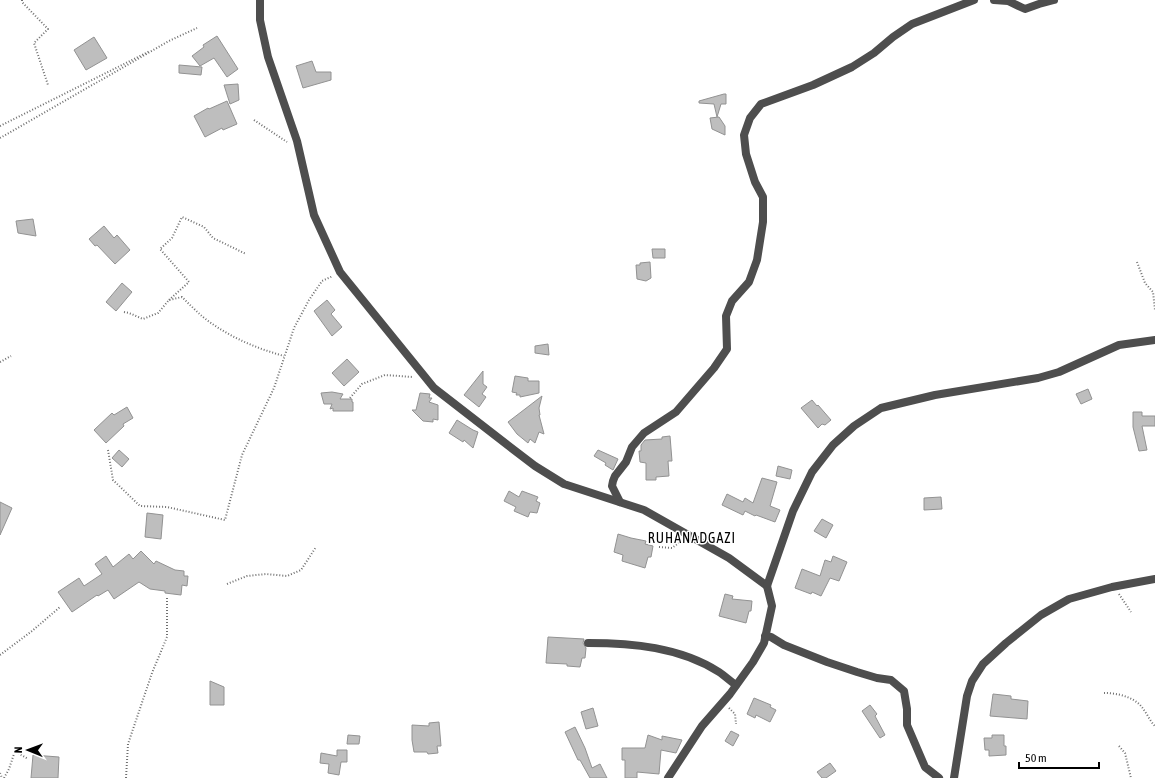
<svg xmlns="http://www.w3.org/2000/svg" width="1155" height="778" viewBox="0 0 1155 778" font-family="'Asap Condensed',sans-serif">
  <style>
    .building { fill: #bebebe; stroke: #929292 }
    .lines { fill: none; stroke-linecap: round; stroke-linejoin: round }
    .path { stroke: #707070; stroke-width: 2; stroke-dasharray: 1 2; stroke-linecap: butt }
    .minor { stroke: #4e4e4e; stroke-width: 8 }
    .labels { text-anchor: middle; stroke-width: 3; stroke-linejoin: round; paint-order: stroke }
    .quarter-label { font-size: 14px; letter-spacing: 1px; fill: #000; stroke: #fff }
  </style>
  <rect width="100%" height="100%" fill="#fff"/>
  <g class="building">
    <polygon points="217,36 238,69 227,77 214,58 200,66 192,56 204,47 203,45"/>
    <polygon points="94,37 107,58 86,70 74,50"/>
    <polygon points="312,61 316,72 331,72 331,80 303,88 296,66"/>
    <polygon points="179,65 202,67 201,75 179,73"/>
    <polygon points="238,84 239,100 230,104 224,85"/>
    <polygon points="724,94 726,94 726,104 721,104 717,117 714,104 699,103 699,101"/>
    <polygon points="227,101 237,124 223,130 222,128 205,137 194,116 208,108 209,109"/>
    <polygon points="719,117 725,126 725,135 712,129 710,118"/>
    <polygon points="33,219 36,236 18,233 16,221"/>
    <polygon points="104,226 114,238 117,235 130,250 115,264 97,245 95,246 89,239"/>
    <polygon points="652,249 665,249 665,258 653,258"/>
    <polygon points="650,262 651,278 646,281 637,279 636,265 640,265 640,263"/>
    <polygon points="122,283 132,292 116,311 106,302"/>
    <polygon points="327,300 335,310 331,314 342,327 332,336 314,311"/>
    <polygon points="548,344 549,355 535,353 535,346"/>
    <polygon points="347,359 359,372 344,386 332,373"/>
    <polygon points="483,371 483,384 487,387 482,394 486,397 479,407 464,395"/>
    <polygon points="515,376 528,378 528,381 539,381 539,393 520,397 520,395 516,395 517,393 512,392"/>
    <polygon points="1088,389 1092,399 1081,404 1076,394"/>
    <polygon points="332,392 343,394 340,399 352,399 352,402 353,402 353,411 333,411 333,408 330,409 332,404 324,404 321,393"/>
    <polygon points="420,393 430,394 429,398 432,398 429,402 438,405 438,420 433,419 433,422 423,421 412,410 416,410"/>
    <polygon points="542,396 539,408 540,415 539,415 544,434 539,432 535,443 530,439 528,443 517,434 508,422"/>
    <polygon points="812,400 817,406 818,405 831,420 825,425 822,424 818,428 801,408"/>
    <polygon points="127,407 133,418 123,424 124,426 106,443 94,430 112,413 114,415"/>
    <polygon points="1133,412 1142,412 1142,416 1155,416 1155,426 1142,426 1147,450 1139,451 1133,427"/>
    <polygon points="457,420 473,430 478,432 473,448 464,440 463,442 449,433"/>
    <polygon points="670,436 672,461 668,461 669,476 656,477 656,480 646,480 646,463 640,462 639,451 641,451 641,445 645,440 662,439 662,437"/>
    <polygon points="119,450 129,459 122,467 112,458"/>
    <polygon points="598,450 618,459 613,470 605,465 606,463 594,456"/>
    <polygon points="778,466 792,470 790,479 776,476"/>
    <polygon points="762,478 777,482 770,506 780,510 775,522 756,515 755,516 745,511 743,515 722,505 727,494 743,502 745,498 753,503"/>
    <polygon points="509,491 519,497 522,491 538,497 536,501 540,503 537,513 530,512 528,517 514,511 516,507 504,501"/>
    <polygon points="941,497 942,509 924,510 924,498"/>
    <polygon points="0,502 12,508 0,535"/>
    <polygon points="147,513 163,515 161,539 145,537"/>
    <polygon points="822,519 833,525 826,538 814,531"/>
    <polygon points="618,534 631,538 646,541 645,544 653,546 651,557 648,557 645,568 622,561 623,555 614,552"/>
    <polygon points="141,551 154,564 156,561 175,570 184,571 184,576 188,576 187,586 182,585 181,595 165,593 165,591 150,589 139,582 114,599 108,590 98,596 97,595 72,612 58,592 79,578 84,586 102,574 95,564 106,556 113,567 129,554 133,559"/>
    <polygon points="833,556 847,562 839,581 830,578 821,596 812,592 811,594 795,588 802,569 820,576 825,560 831,562"/>
    <polygon points="725,594 733,596 732,599 752,601 751,611 749,611 746,623 719,616"/>
    <polygon points="548,637 584,639 583,643 586,648 585,658 582,658 580,667 567,666 567,664 546,663"/>
    <polygon points="210,681 224,687 224,705 210,705"/>
    <polygon points="993,694 1011,696 1011,699 1028,701 1027,719 990,716"/>
    <polygon points="754,698 771,705 770,707 776,710 770,722 756,715 755,718 747,714"/>
    <polygon points="870,705 877,714 875,716 885,735 880,738 862,711"/>
    <polygon points="593,708 598,726 586,729 581,712"/>
    <polygon points="439,722 441,746 437,746 438,753 428,754 427,752 414,752 412,740 412,725 429,726 429,723"/>
    <polygon points="575,727 585,748 592,768 600,764 607,778 590,778 580,760 578,760 565,732"/>
    <polygon points="731,731 739,735 733,746 725,741"/>
    <polygon points="348,735 360,736 359,744 347,744"/>
    <polygon points="648,735 662,740 662,736 682,740 676,753 661,750 659,774 637,772 637,778 625,778 625,760 622,760 622,748 645,748"/>
    <polygon points="992,735 1004,735 1004,746 1006,746 1006,755 989,756 989,750 985,750 984,738 992,738"/>
    <polygon points="337,750 347,750 347,762 341,762 339,775 328,773 329,764 320,763 321,753 337,756"/>
    <polygon points="33,755 59,757 58,778 31,778"/>
    <polygon points="830,763 836,771 826,778 822,778 817,772"/>
  </g>
  <g class="lines">
    <g class="path">
      <polyline points="22,0 22,2 48,29 34,43 48,85"/>
      <polyline points="254,120 287,142"/>
      <polyline points="0,126 150,51"/>
      <polyline points="0,138 169,41 197,28"/>
      <polyline points="1137,262 1145,283 1153,292 1155,310"/>
      <polyline points="169,300 189,282 160,249 172,238 182,217 204,227 213,238 246,254"/>
      <path d="M124,312L129,313L143,319L158,313L169,300L182,297C189,304 196,311 203,317C227,336 255,348 284,356"/>
      <polyline points="0,362 11,356"/>
      <polyline points="350,398 362,384 385,375 413,377"/>
      <polyline points="108,450 113,480 140,506 167,507 225,520 242,455 274,388 294,328 309,300 322,281 333,276"/>
      <polyline points="659,547 672,548 681,541"/>
      <polyline points="227,584 247,576 266,574 287,576 301,570 316,547"/>
      <polyline points="1119,594 1131,612"/>
      <polyline points="0,655 32,631 60,607"/>
      <path d="M1104,693C1116,693 1131,696 1140,705C1146,711 1149,720 1155,726"/>
      <polyline points="729,708 735,714 736,724"/>
      <polyline points="1119,746 1125,753 1131,778"/>
      <polyline points="0,773 2,778"/>
      <polyline points="4,778 9,769 15,751 28,759"/>
      <polyline points="126,778 128,744 152,673 167,637 167,598"/>
    </g>
    <g class="minor">
      <polyline points="260,0 260,20 268,57 297,141 314,215 340,272 434,388 514,450 535,466 564,484 644,510 729,558 767,586"/>
      <polyline points="994,0 1008,1 1025,9 1039,4 1054,0"/>
      <polyline points="620,502 612,486 613,481 615,476 626,462 632,447 644,433 676,412 714,368 727,349 726,316 732,301 749,282 757,260 763,222 763,197 755,182 746,154 744,135 750,118 761,104 813,85 852,67 874,53 893,37 912,24 974,0"/>
      <polyline points="765,636 771,637 784,645 827,662 857,672 877,678 891,680 904,691 907,709 907,725 925,767 939,778"/>
      <path d="M588,643C632,643 680,647 719,672C725,676 730,681 736,685"/>
      <polyline points="668,778 702,726 730,694 753,662 764,643 772,606 767,586 793,511 812,472 833,445 854,426 881,408 935,395 1038,378 1059,372 1119,345 1155,340"/>
      <polyline points="954,778 967,696 972,681 983,664 1006,643 1041,615 1069,599 1112,587 1155,579"/>
    </g>
  </g>
  <g class="labels">
    <g class="quarter-label">
      <text x="692" y="543">RUHANADGAZI</text>
    </g>
  </g>
  <g transform="translate(28 750) rotate(271)" stroke="#ffffff" stroke-width="3" paint-order="stroke">
  <path d="M0-3L7 15L0 10L-7 15Z" fill="#000000"/>
  <text y="-6" font-size="11" font-weight="bold" text-anchor="middle" fill="#000000">N</text>
  </g>
  <path d="M1019 762v6h80v-6" fill="none" stroke="#000000" stroke-width="2"/>
  <text x="1025" y="762" font-size="12" fill="#000000" stroke="#ffffff" stroke-width="3" paint-order="stroke">50 m</text>
</svg>
